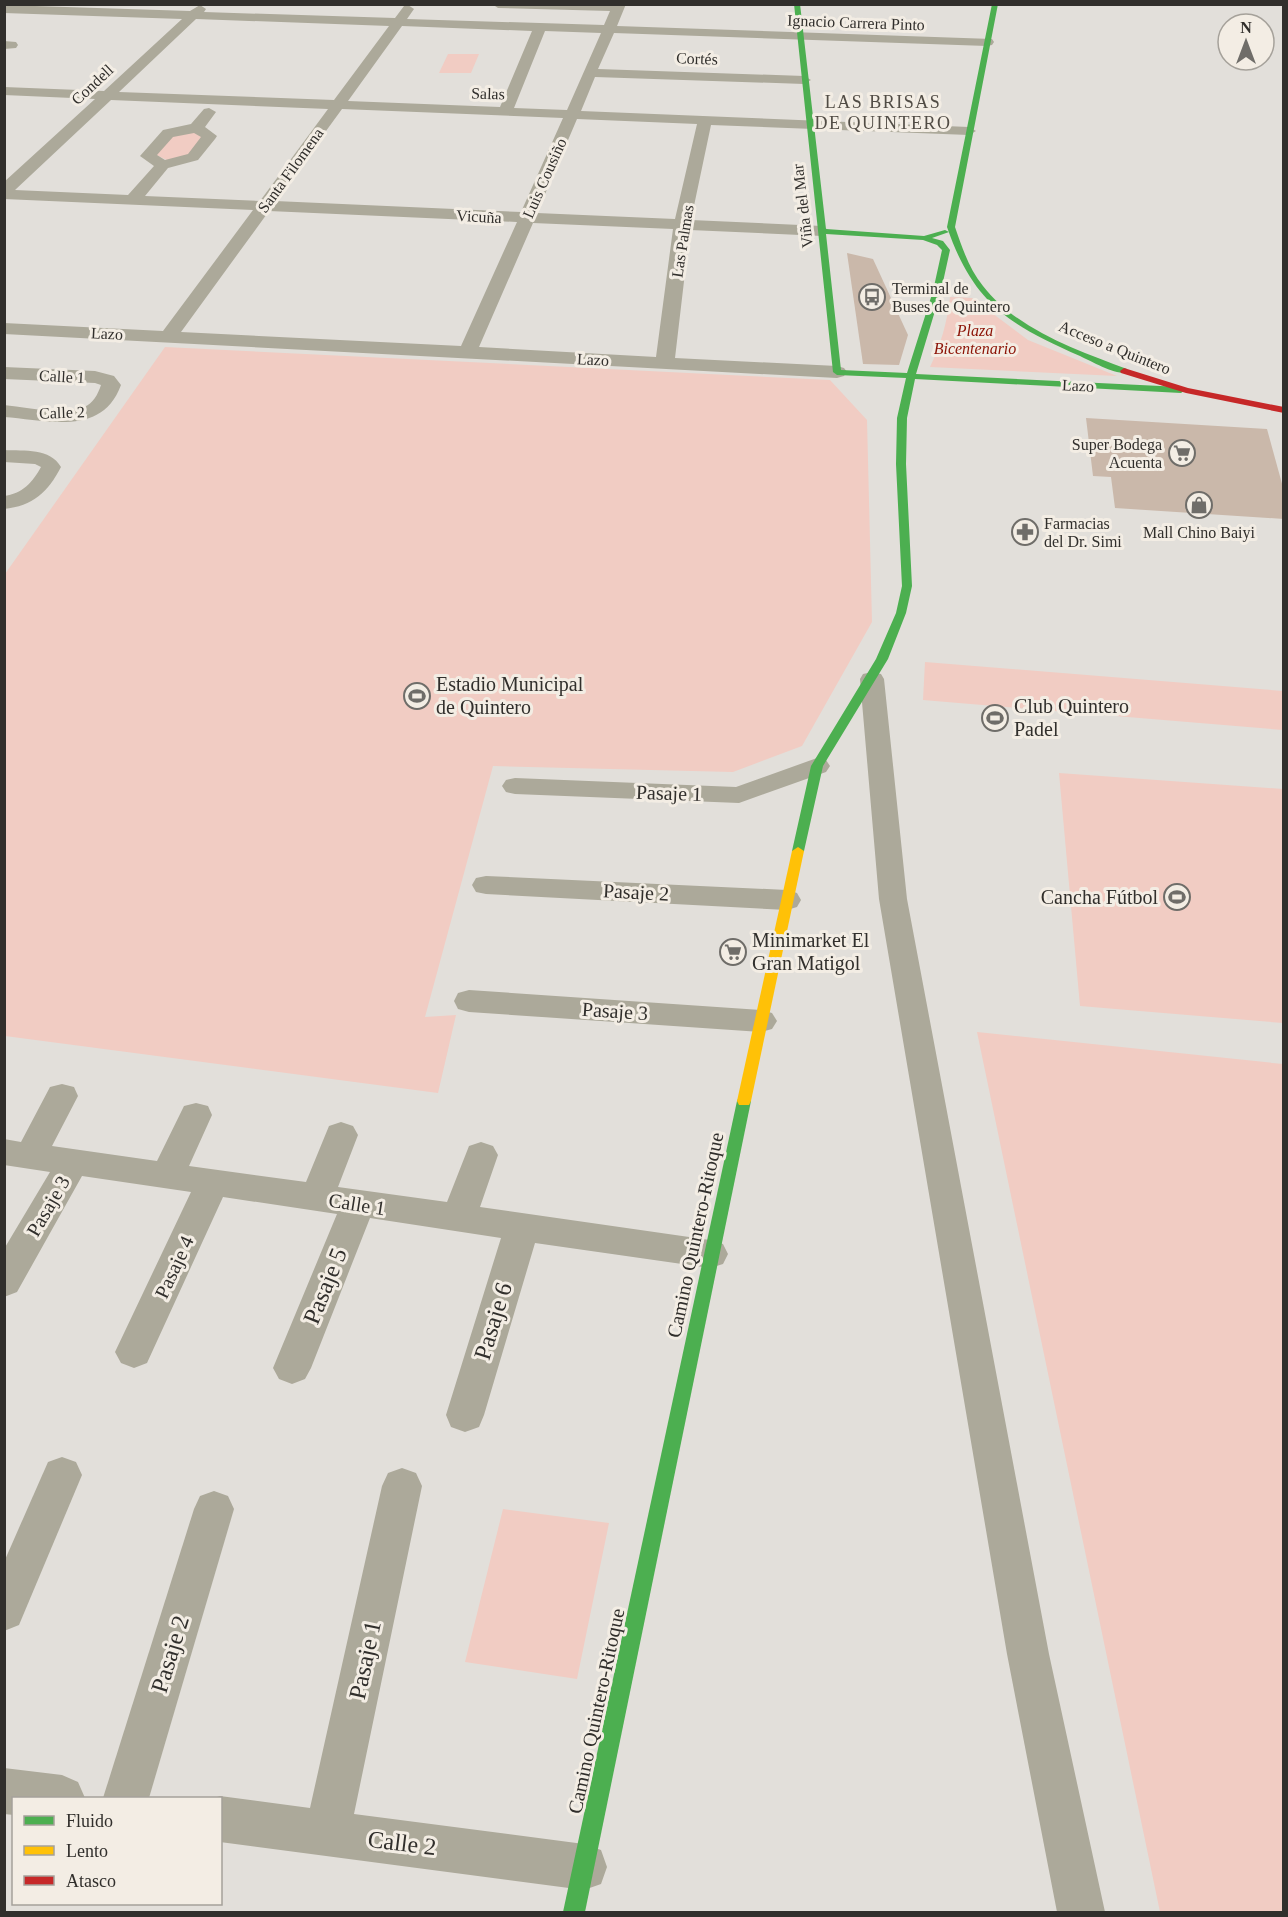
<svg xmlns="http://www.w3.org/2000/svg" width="1288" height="1917" viewBox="0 0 1288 1917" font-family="'Times New Roman',serif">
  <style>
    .green { fill: #f1ccc3 }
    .building { fill: #cab8aa }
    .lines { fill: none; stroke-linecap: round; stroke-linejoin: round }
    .street { fill: #aca99a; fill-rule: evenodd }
    .fast { fill: #4caf50; fill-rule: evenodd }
    .slow { fill: #ffc107; fill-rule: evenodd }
    .jam { fill: #c62828; fill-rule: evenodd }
    .labels { text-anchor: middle; stroke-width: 6; stroke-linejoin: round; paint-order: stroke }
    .far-street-label { font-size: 16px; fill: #312f2c; stroke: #f3ede4 }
    .far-poi-label { font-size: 16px; fill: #312f2c; stroke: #f3ede4; text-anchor: start }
    .far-park-label { font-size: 16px; font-style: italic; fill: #8c1306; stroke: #f3ede4 }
    .far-neighbourhood-label { font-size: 18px; letter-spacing: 1.5px; fill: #514c45; stroke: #f3ede4 }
    .poi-label { font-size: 20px; fill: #312f2c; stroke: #f3ede4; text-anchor: start }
    .street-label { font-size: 20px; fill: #312f2c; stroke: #f3ede4 }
    .near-street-label { font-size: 24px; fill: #312f2c; stroke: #f3ede4 }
  </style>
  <rect width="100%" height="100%" fill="#e2dfda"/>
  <g class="green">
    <polygon points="448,54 479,54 471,73 439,73"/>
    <polygon points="194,130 204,136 188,156 169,161 154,154 172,134"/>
    <path d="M950,297L972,298L1028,340L1117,376L930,367C941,344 947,323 950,297Z"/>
    <polygon points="165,347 830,380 867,420 872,622 802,746 733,772 493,766 425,1017 456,1015 438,1093 5,1036 5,574"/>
    <polygon points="925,662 1283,691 1283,730 923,700"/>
    <polygon points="1059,773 1283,789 1283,1023 1080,1006"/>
    <polygon points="977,1032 1283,1064 1283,1912 1160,1912"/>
    <polygon points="503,1509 609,1523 577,1679 465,1662"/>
  </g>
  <g class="building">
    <polygon points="847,253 873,259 908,335 899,365 863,364"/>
    <polygon points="1086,418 1267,429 1284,491 1284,519 1115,508 1111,477 1093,476"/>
  </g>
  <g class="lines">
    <g class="street">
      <path d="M492,4H626L617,26L992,39L994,42L992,45L987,46L614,33L598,69L804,76L811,80L804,84L595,77L581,111L969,127L976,131L969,135L711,125L691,220L822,226L830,231L822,236L690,230L675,358L837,366L844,368L847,372L844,376L837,378L4,334V323L163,331L253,210L4,199V182L95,99L4,95V87L104,91L182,19L4,13V5L190,11L200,5L206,9L204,12L395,18L404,6L408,5L414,9L407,19L604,25L610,11L498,8ZM196,19L389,26L334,100L119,92ZM402,26L532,31L500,107L348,101ZM545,31L601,33L567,110L514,108ZM111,100L328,109L260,201L145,196L168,168L198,160L215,139L217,136L205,127L216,112L209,108L204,109L191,124L163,130L140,156L154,166L128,195L15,190ZM342,109L563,118L521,212L275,201ZM577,119L697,124L675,219L537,213ZM194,133L201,137L188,154L165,160L157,155L173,137ZM269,211L517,222L461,346L181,332ZM533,223L673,229L656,357L479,347Z"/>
      <polygon points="4,41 16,42 18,45 16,48 4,49"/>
      <path d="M4,367L95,371L114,376L121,385C102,437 47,420 4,417V405C25,407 66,416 84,407C93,404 98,394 101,385L95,383L4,379Z"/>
      <path d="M4,450C25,451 50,448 61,467C48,492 33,506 4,509V496C22,494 33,482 41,467L35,464L4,462Z"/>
      <polygon points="872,672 881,674 884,679 907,899 1049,1654 1105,1912 1057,1912 1007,1654 879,899 860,679 863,674"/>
      <polygon points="817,758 826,760 830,766 826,772 739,803 515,794 506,792 502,786 506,780 515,778 736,787"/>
      <polygon points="486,876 787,890 797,893 801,900 797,907 787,910 486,894 476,892 472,885 476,878"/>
      <polygon points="469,990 761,1010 772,1013 777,1021 772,1029 761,1032 469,1012 458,1009 454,1001 458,993"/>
      <polygon points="62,1084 74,1087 78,1096 52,1146 157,1161 184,1106 196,1103 208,1106 212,1115 189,1166 306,1182 329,1126 341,1122 353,1126 358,1135 338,1187 447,1202 469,1146 481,1142 493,1146 498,1155 480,1207 710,1240 723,1244 728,1254 723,1264 710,1268 535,1243 484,1415 479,1427 465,1432 451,1427 446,1415 501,1238 370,1218 311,1368 305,1379 292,1384 279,1379 273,1368 337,1214 223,1197 147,1363 134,1368 121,1363 115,1352 191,1192 82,1176 17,1292 4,1297 4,1249 50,1172 4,1165 4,1139 21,1142 50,1087"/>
      <polygon points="62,1457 76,1462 82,1475 19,1625 4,1631 4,1562 48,1462"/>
      <polygon points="402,1468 416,1473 422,1486 354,1814 584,1844 601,1850 607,1867 601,1884 584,1890 220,1842 220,1798 214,1798 220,1796 310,1808 382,1486 388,1473"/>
      <polygon points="214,1491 228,1496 234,1509 149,1798 103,1798 194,1509 200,1496"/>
      <polygon points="4,1768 62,1775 78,1782 85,1798 14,1798 14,1815 4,1814"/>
    </g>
    <g class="fast">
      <path d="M794,4H800L826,229L924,236L945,230L949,232L932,238L943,241L950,250L941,291L916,374L1181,387L1185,390L1181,393L915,379L907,418L906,464L912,586L906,613L888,659L823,766L804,851L798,855L792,851L811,766L876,659L896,613L902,586L896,464L897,418L906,378L837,375L833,372ZM826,234L923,240L937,245L942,250L933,291L907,373L841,370Z"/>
      <path d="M992,4H998L955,227C962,247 969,269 983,286C1016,329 1078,351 1127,369V373C1113,374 1093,362 1080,356C1009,325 973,303 947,227Z"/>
      <polygon points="744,1096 749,1097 751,1101 585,1912 563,1912 737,1101 739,1097"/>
    </g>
    <polygon class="slow" points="798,847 804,851 751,1101 749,1105 739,1105 737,1101 792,851"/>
    <polygon class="jam" points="1124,368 1188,388 1284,407 1284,413 1186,393 1121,373 1120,371"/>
  </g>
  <defs>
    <symbol id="bus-ring" viewBox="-11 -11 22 22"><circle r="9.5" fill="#f3ede4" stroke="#6f6d69" stroke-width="1.5"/><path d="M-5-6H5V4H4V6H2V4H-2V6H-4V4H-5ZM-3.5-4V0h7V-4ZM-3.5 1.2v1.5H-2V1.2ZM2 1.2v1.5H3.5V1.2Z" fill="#6f6d69"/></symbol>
    <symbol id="supermarket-ring" viewBox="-11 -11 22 22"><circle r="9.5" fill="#f3ede4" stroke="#6f6d69" stroke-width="1.5"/><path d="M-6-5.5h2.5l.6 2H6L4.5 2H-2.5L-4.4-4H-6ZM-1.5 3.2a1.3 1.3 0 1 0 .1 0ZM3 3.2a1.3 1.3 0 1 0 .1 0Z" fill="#6f6d69"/></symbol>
    <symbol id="shop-ring" viewBox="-11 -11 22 22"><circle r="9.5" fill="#f3ede4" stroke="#6f6d69" stroke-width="1.5"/><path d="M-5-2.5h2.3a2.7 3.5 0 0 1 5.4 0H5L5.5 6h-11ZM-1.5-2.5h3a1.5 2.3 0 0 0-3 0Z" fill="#6f6d69"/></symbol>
    <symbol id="pharmacy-ring" viewBox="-11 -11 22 22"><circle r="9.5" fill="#f3ede4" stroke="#6f6d69" stroke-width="1.5"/><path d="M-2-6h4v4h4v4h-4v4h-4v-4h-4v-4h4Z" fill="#6f6d69"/></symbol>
    <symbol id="stadium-ring" viewBox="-11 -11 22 22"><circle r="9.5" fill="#f3ede4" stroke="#6f6d69" stroke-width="1.5"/><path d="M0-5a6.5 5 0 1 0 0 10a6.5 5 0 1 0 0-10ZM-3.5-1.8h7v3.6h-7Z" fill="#6f6d69"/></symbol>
  </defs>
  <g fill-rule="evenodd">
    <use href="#bus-ring" x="857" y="282" width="30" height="30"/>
    <use href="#supermarket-ring" x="1167" y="438" width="30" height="30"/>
    <use href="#shop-ring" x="1184" y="490" width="30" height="30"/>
    <use href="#pharmacy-ring" x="1010" y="517" width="30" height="30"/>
    <use href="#stadium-ring" x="402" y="681" width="30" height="30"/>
    <use href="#stadium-ring" x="980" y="703" width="30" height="30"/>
    <use href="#stadium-ring" x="1162" y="882" width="30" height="30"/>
    <use href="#supermarket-ring" x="718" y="937" width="30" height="30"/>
  </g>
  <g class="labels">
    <g class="far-street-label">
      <text transform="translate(856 22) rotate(2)" y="6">Ignacio Carrera Pinto</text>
      <text transform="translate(697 58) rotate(2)" y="6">Cortés</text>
      <text transform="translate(92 84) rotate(-43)" y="6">Condell</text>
      <text transform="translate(488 93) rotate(2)" y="6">Salas</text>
      <text transform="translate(290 170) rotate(-54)" y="6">Santa Filomena</text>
      <text transform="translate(544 178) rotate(-66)" y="6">Luis Cousiño</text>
      <text transform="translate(802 206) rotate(-97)" y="6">Viña del Mar</text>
      <text transform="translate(479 216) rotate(3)" y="6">Vicuña</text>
      <text transform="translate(682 241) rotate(-81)" y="6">Las Palmas</text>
      <text transform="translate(107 333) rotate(3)" y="6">Lazo</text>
      <text transform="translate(1115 347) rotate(22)" y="6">Acceso a Quintero</text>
      <text transform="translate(593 359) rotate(3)" y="6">Lazo</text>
      <text transform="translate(62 376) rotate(3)" y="6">Calle 1</text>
      <text transform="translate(1078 385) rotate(3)" y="6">Lazo</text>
      <text transform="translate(62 412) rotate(-2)" y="6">Calle 2</text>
    </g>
    <g class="far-poi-label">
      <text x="892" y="294">Terminal de<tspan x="892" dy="18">Buses de Quintero</tspan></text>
      <text x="1162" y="450" text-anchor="end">Super Bodega<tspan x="1162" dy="18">Acuenta</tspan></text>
      <text x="1044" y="529">Farmacias<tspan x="1044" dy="18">del Dr. Simi</tspan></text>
      <text x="1199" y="538" text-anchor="middle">Mall Chino Baiyi</text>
    </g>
    <g class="far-park-label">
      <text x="975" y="336">Plaza<tspan x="975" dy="18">Bicentenario</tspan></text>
    </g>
    <g class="far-neighbourhood-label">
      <text x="883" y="108">LAS BRISAS<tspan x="883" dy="21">DE QUINTERO</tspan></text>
    </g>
    <g class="poi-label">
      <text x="436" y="691">Estadio Municipal<tspan x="436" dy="23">de Quintero</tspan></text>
      <text x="1014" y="713">Club Quintero<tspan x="1014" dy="23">Padel</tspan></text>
      <text x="1158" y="904" text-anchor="end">Cancha Fútbol</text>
      <text x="752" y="947">Minimarket El<tspan x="752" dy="23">Gran Matigol</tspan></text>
    </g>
    <g class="street-label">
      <text transform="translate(669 793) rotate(2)" y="7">Pasaje 1</text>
      <text transform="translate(636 892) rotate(3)" y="7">Pasaje 2</text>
      <text transform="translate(615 1011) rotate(4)" y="7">Pasaje 3</text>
      <text transform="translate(357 1204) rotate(9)" y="7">Calle 1</text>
      <text transform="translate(48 1206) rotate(-60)" y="7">Pasaje 3</text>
      <text transform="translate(695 1235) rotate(-78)" y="7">Camino Quintero-Ritoque</text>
      <text transform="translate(174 1267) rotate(-65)" y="7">Pasaje 4</text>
      <text transform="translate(596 1711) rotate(-78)" y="7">Camino Quintero-Ritoque</text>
    </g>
    <g class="near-street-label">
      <text transform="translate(325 1286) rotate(-68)" y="8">Pasaje 5</text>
      <text transform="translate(493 1321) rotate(-73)" y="8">Pasaje 6</text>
      <text transform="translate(170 1654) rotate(-73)" y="8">Pasaje 2</text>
      <text transform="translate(365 1660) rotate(-78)" y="8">Pasaje 1</text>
      <text transform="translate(402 1843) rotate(7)" y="8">Calle 2</text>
    </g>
  </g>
  <rect width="1288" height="1917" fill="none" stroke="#312f2c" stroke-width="12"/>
  <rect x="12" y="1797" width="210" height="108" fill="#f3ede4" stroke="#a5a19a" stroke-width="1.5"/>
  <rect x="24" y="1816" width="30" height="9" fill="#4caf50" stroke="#a5a19a" stroke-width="1.5"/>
  <text x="66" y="1827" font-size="18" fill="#312f2c">Fluido</text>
  <rect x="24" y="1846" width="30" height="9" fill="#ffc107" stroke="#a5a19a" stroke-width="1.5"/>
  <text x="66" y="1857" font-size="18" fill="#312f2c">Lento</text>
  <rect x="24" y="1876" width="30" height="9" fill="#c62828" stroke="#a5a19a" stroke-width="1.5"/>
  <text x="66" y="1887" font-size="18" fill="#312f2c">Atasco</text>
  <g transform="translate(1246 42)"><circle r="28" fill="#f3ede4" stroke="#a5a19a" stroke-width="1.5"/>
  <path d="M0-4.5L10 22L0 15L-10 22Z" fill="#6f6d69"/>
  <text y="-9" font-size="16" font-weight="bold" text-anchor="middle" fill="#312f2c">N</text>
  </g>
</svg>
